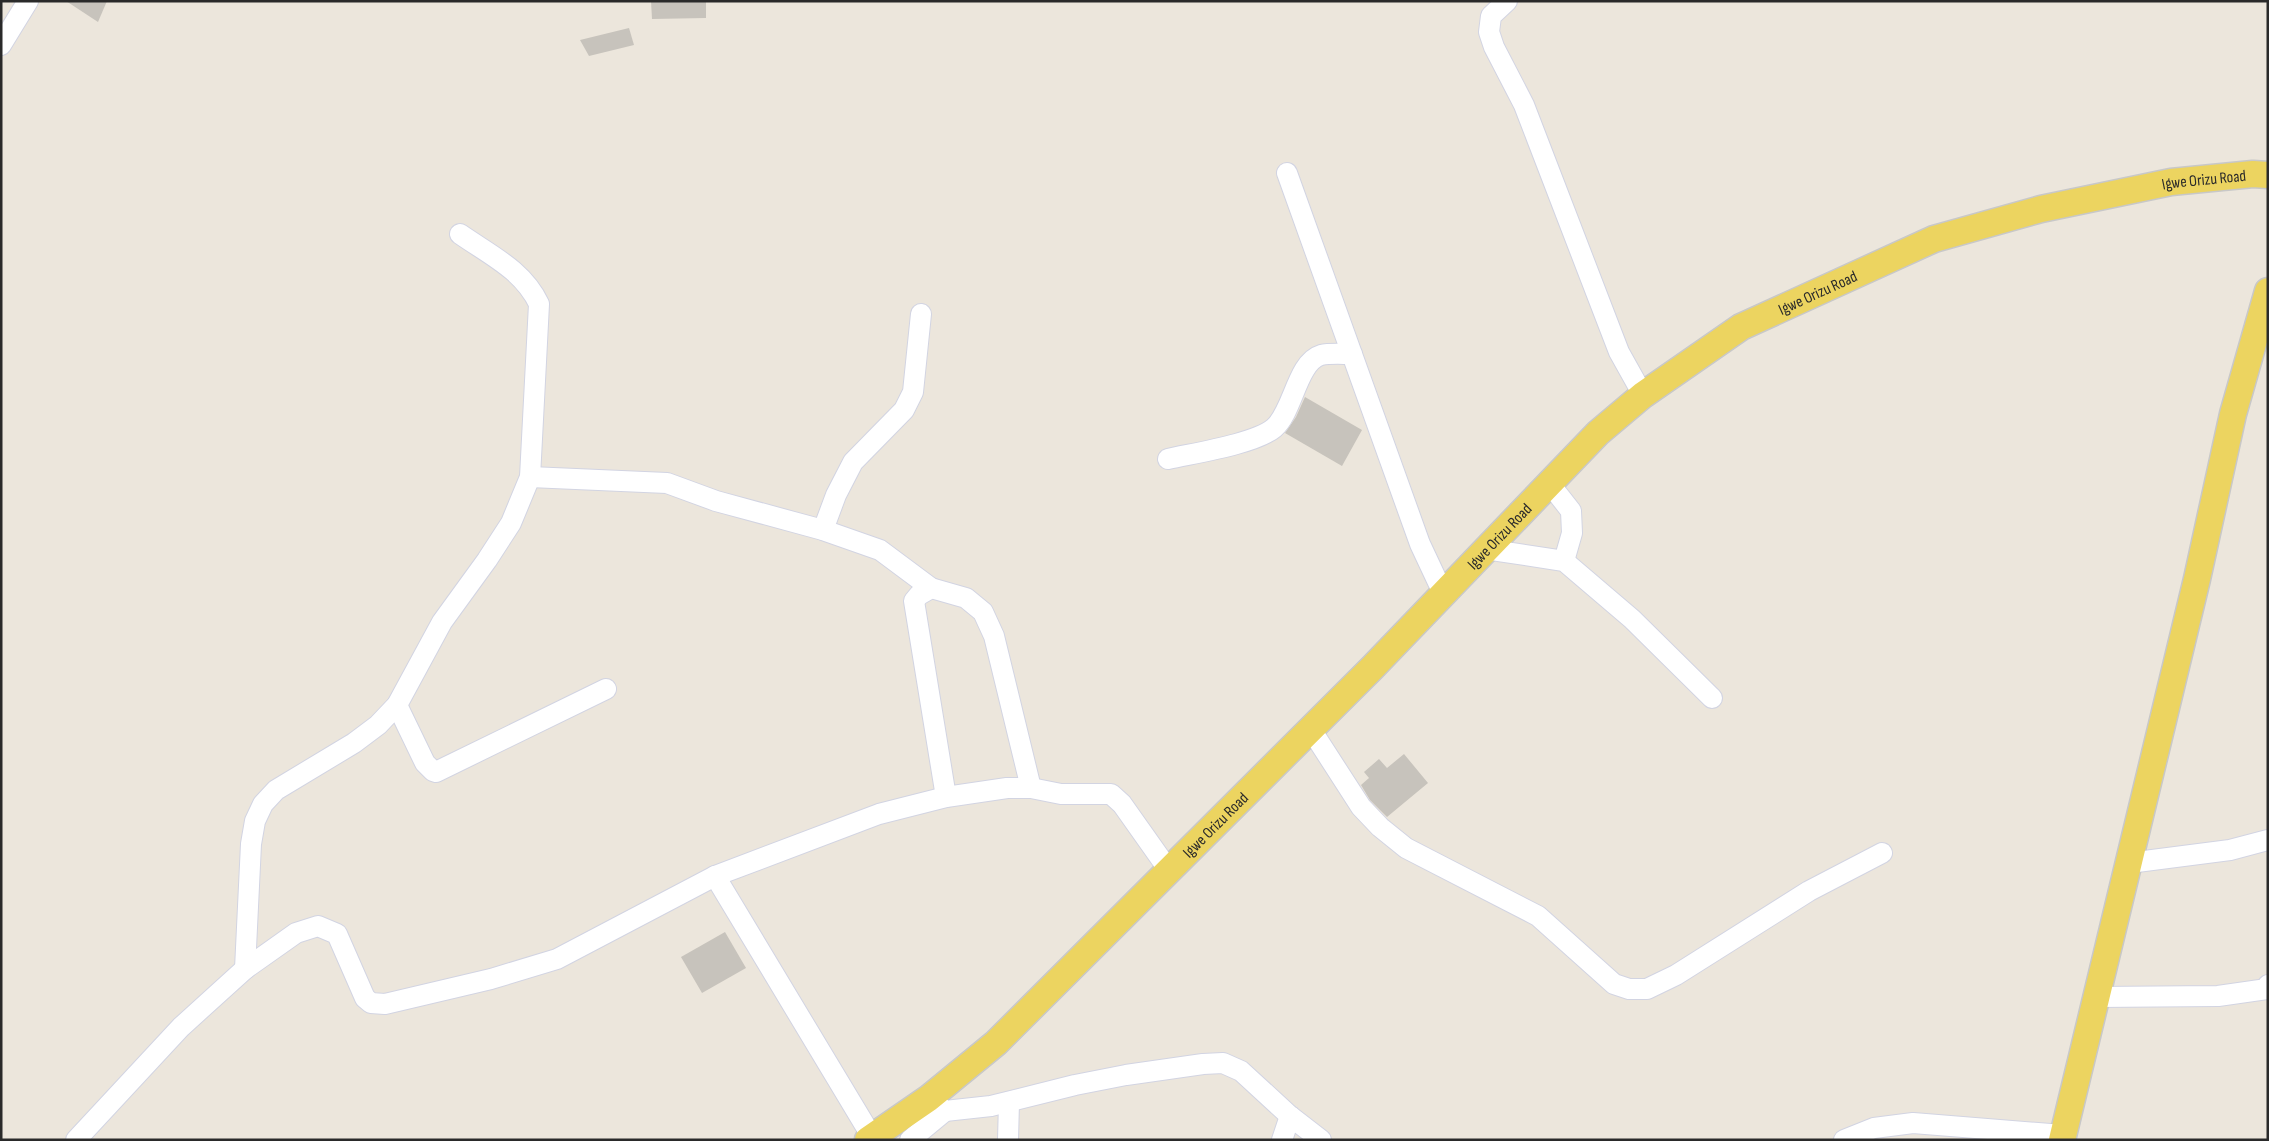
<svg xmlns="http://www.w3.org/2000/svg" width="2269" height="1141" viewBox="0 0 2269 1141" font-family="'Sofia Sans Condensed',sans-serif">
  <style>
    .building { fill: #c7c3bc }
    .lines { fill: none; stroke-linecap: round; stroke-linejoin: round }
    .minor-casing { stroke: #d2d4e2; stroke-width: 22 }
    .major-casing { stroke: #c8c8c8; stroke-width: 29 }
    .minor { stroke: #fff; stroke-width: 20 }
    .major { stroke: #ecd460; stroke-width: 26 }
    .labels { text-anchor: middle; stroke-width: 5; stroke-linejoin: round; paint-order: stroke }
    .street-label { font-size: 16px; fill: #2a2a2a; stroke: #fff }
  </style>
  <rect width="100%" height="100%" fill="#ece6dc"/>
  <g class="building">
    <polygon points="66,1 107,1 98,22"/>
    <polygon points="651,1 706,1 706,18 652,19"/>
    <polygon points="629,28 634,45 589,56 580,40"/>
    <polygon points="1305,397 1362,430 1342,466 1285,433 1296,417"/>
    <polygon points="1404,754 1428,783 1387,817 1370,800 1361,785 1369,778 1364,772 1379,759 1387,768"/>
    <polygon points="725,932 746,968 702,993 681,957"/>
  </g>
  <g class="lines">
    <defs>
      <g id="minor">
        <polyline points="1507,1 1491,16 1489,32 1494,47 1524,105 1619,352 1643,395"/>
        <polyline points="1,45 28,1"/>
        <polyline points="1287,173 1420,544 1443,593"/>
        <path d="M1168,459C1194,453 1255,444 1274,428C1293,412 1297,362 1321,355C1330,353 1342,354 1352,354"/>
        <polyline points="530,477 667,483 716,501 823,530 880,550 931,588 966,598 983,612 994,636 1031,788"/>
        <polyline points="1549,483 1571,511 1572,533 1564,561"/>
        <polyline points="823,530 836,495 853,462 904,410 913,392 921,314"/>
        <polyline points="1485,549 1564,561 1632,619 1712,698"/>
        <polyline points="931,588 919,595 914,601 946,797"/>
        <polyline points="397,705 425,763 433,771 436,772 606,689"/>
        <polyline points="1310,728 1361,807 1380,827 1406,848 1538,916 1614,984 1629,989 1647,989 1676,975 1809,891 1882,853"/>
        <polyline points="2129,863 2230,850 2268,840"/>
        <polyline points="715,876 872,1137"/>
        <path d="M245,969L251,844L255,821L263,804L276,790L354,743L378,725L397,705L442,622L487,560L511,523L530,477L539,304C523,270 490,255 460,234"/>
        <polyline points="2097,997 2218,996 2267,989 2268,985"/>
        <polyline points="929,1098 945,1111 991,1106 1075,1085 1126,1075 1203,1064 1223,1063 1241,1071 1290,1116 1321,1140"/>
        <polyline points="76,1140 181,1027 245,969 296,933 318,926 337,934 365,998 371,1003 385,1004 491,979 557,959 715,876 879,814 946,797 1007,788 1031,788 1061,794 1111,794 1122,804 1168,869"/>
        <polyline points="910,1140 945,1111"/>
        <polyline points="1008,1140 1009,1102"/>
        <polyline points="1282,1140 1290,1116"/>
        <polyline points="1844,1140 1874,1128 1913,1123 2063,1135"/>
      </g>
      <g id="major">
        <path id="s1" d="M868,1140L929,1098L996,1043L1373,667L1598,433L1643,395L1741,327L1934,239L2041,209L2171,182L2253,174L2268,175"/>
        <polyline points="2062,1140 2197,579 2233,414 2268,291"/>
      </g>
    </defs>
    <use href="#minor" class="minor-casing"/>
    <use href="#major" class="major-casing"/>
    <use href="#minor" class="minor"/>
    <use href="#major" class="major"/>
  </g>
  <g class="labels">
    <g class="street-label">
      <text dy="6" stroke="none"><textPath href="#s1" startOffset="1685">Igwe Orizu Road</textPath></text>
      <text dy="6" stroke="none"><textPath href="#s1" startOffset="1280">Igwe Orizu Road</textPath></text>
      <text dy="6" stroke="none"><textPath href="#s1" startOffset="875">Igwe Orizu Road</textPath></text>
      <text dy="6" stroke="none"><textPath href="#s1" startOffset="470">Igwe Orizu Road</textPath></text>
    </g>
  </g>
  <rect width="2269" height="1141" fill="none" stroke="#2a2a2a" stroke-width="5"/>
</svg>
